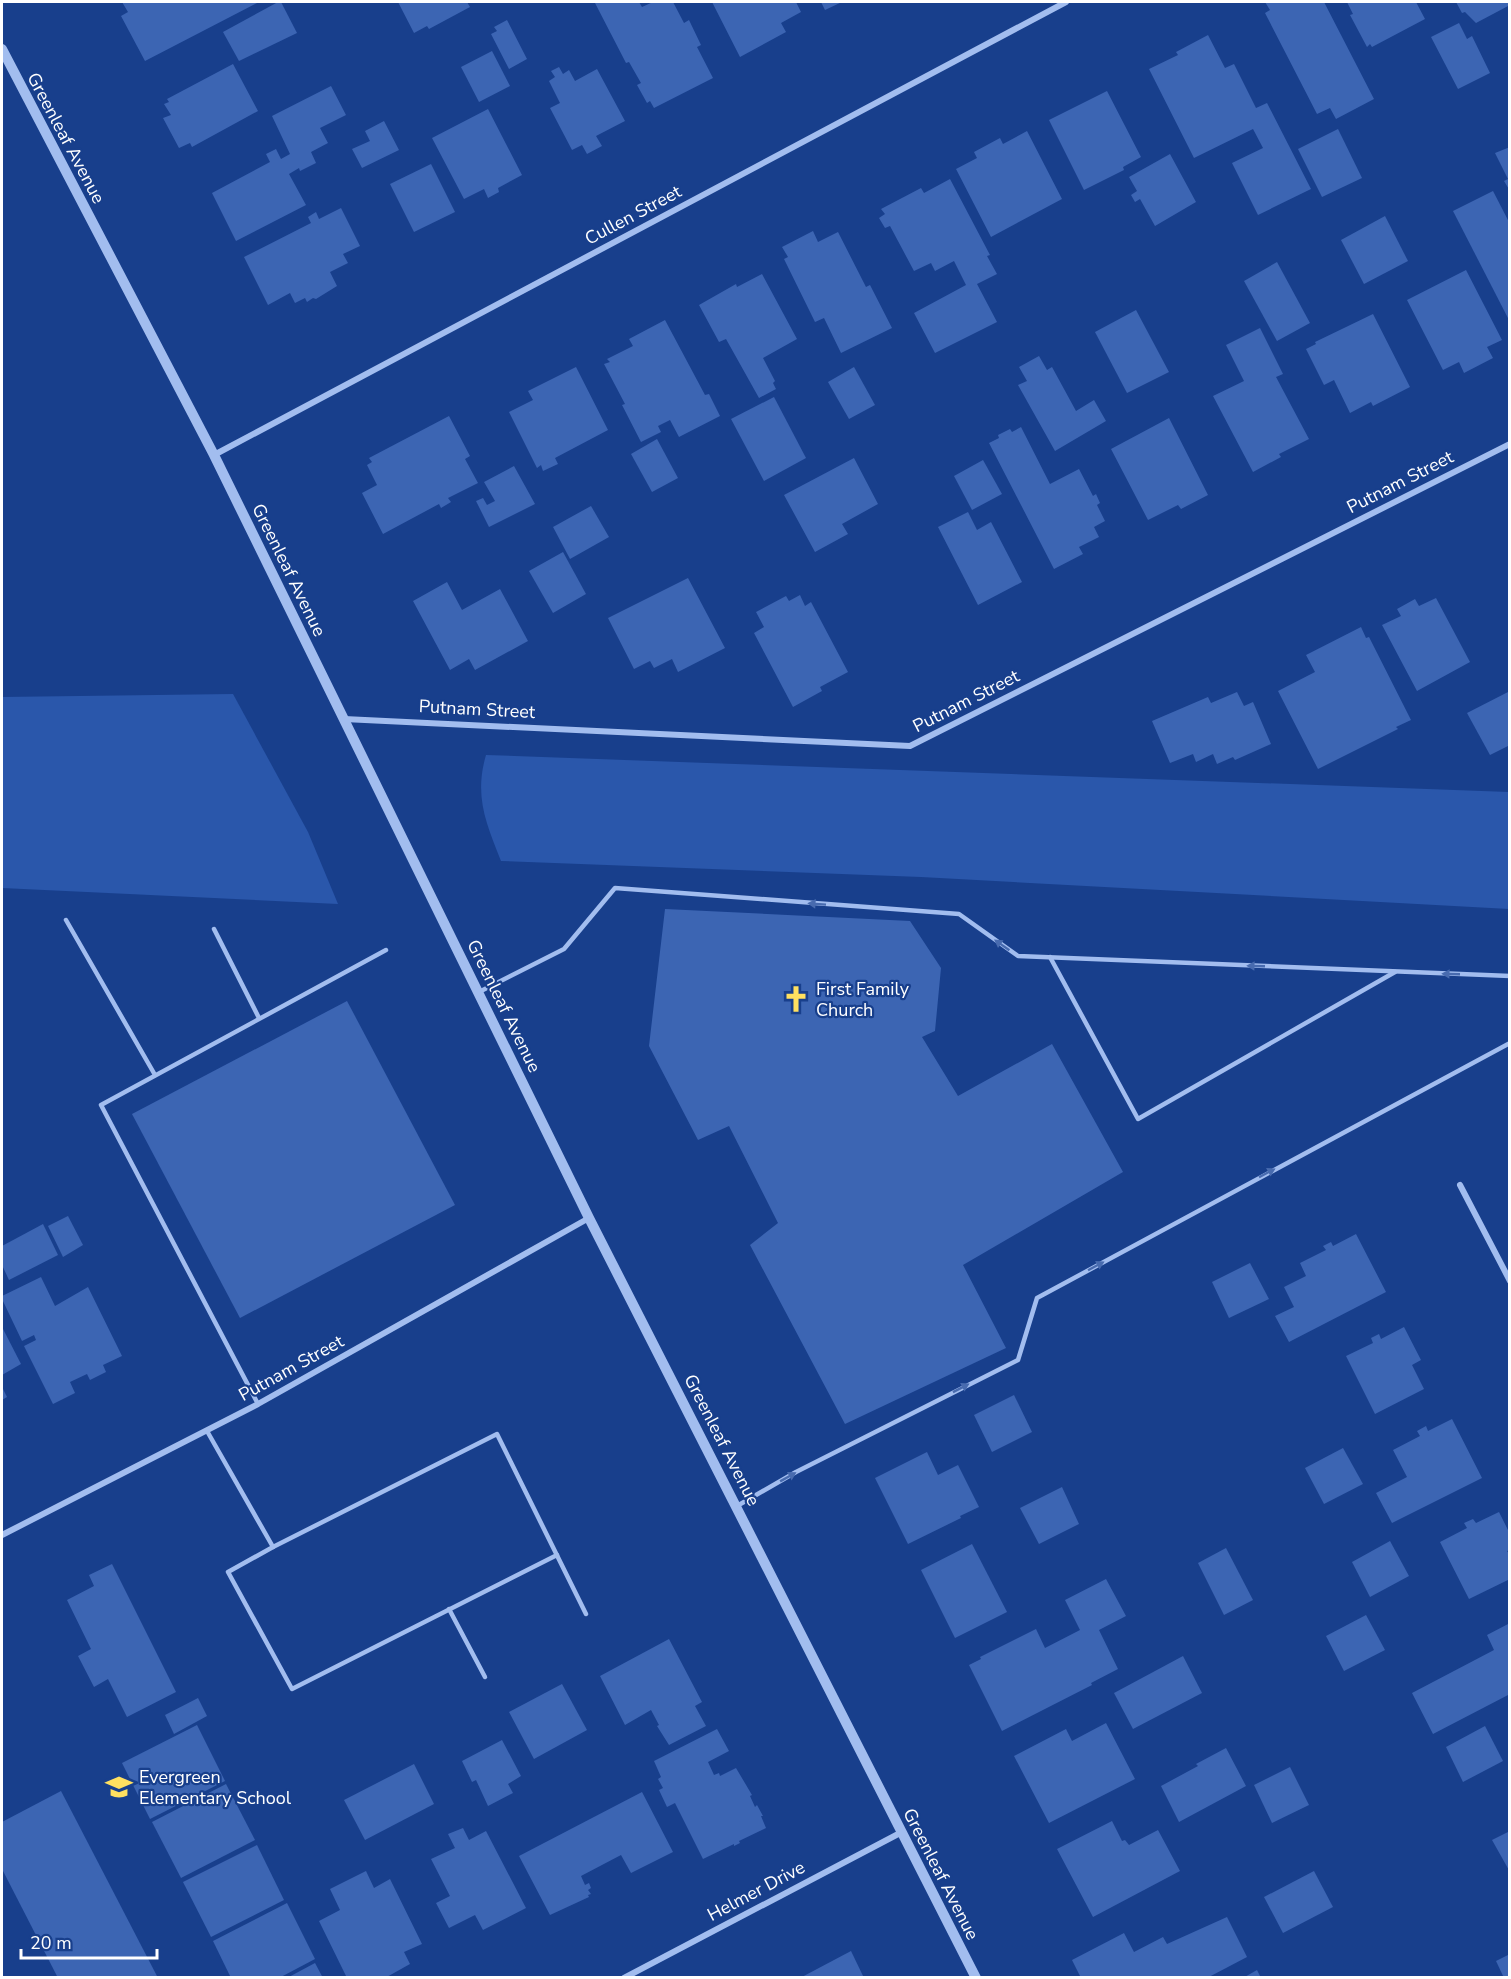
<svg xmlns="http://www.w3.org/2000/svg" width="1511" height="1979" viewBox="0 0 1511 1979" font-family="'Nunito Sans',sans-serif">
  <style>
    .green { fill: #2a57ab }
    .building { fill: #3c65b3 }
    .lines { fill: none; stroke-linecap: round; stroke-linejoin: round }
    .service { stroke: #a2bdef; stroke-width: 4.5 }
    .minor { stroke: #a2bdef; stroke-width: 6 }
    .tertiary { stroke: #a2bdef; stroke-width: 10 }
    .oneway { fill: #486baf }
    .labels { text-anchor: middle; stroke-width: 4.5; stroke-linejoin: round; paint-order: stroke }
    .street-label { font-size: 18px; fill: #fff; stroke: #183f8c }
    .poi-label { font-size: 18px; fill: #fff; stroke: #183f8c; text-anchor: start }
  </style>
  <rect width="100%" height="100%" fill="#183f8c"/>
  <g class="green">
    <polygon points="233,694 308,832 338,904 2,888 2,697"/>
    <path d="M486,755L1509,792V909L921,877L501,861C486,823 474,796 486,755Z"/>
  </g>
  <g class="building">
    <polygon points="122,2 259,2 145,61 121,16 128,12"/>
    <polygon points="278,2 281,2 297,33 239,61 223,32"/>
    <polygon points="398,2 467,2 470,7 429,29 427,26 414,33"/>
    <polygon points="598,2 639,2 642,7 653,2 673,2 684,23 689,20 701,45 697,47 713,78 654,108 650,101 647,103 637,85 641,83 629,62 626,63 595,3"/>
    <polygon points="712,2 796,2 801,12 781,23 786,32 740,57"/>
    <polygon points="821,2 842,2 825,10"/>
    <polygon points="1265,2 1324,2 1374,99 1336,119 1330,108 1317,114 1265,13 1270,10"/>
    <polygon points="1347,2 1416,2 1425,19 1372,47 1370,44 1367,47 1350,15 1353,14"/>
    <polygon points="1456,2 1510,2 1510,5 1476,23 1465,12 1462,13"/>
    <polygon points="507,20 527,59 509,69 491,34 497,31 494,27"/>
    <polygon points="1459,23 1467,39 1472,36 1490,73 1458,89 1431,37"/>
    <polygon points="1208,35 1225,68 1234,64 1256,108 1267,103 1311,189 1258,215 1232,163 1263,148 1253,129 1194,158 1149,69 1178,55 1176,52"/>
    <polygon points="492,51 510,86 479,102 461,67"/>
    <polygon points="233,64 258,111 192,147 190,143 179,148 163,118 171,115 164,104 169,102 167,99"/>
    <polygon points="559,67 563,74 569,70 575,81 597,69 625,121 596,136 602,146 587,154 582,145 572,150 550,108 560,103 549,81 555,77 551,71"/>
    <polygon points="331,86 346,115 320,128 328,143 311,152 316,163 300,171 299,168 289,174 306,205 236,241 212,193 270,162 266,154 276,149 281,159 290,154 272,116"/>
    <polygon points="1107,91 1141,157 1123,167 1124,170 1084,190 1049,120"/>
    <polygon points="488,109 522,175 498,188 499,192 488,198 484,189 464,199 432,138"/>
    <polygon points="384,121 399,150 362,168 352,149 370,141 365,131"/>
    <polygon points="1338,129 1362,178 1322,197 1298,149"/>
    <polygon points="1027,131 1062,199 991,237 956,169 977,158 974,152 1000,138 1003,144"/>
    <polygon points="1510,147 1510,191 1504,181 1508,179 1495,153"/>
    <polygon points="1170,154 1196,202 1155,226 1140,199 1135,202 1131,195 1137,191 1129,177"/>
    <polygon points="431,164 455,212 414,232 390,184"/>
    <polygon points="950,179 990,255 987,256 997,274 977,284 997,322 935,353 914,313 966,285 954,261 935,271 931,263 914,271 890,226 885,228 879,218 885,214 881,209 921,188 924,193"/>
    <polygon points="1493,191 1510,224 1510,322 1453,211"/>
    <polygon points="341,208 360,246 343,254 348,263 330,272 337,286 316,299 313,298 307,302 305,298 295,303 290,293 268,305 244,257 311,223 308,217 316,212 319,219"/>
    <polygon points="1385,216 1408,261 1364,284 1341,240"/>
    <polygon points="813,231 818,242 838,232 866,287 870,285 892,328 841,353 824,318 815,322 784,259 788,257 782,247"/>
    <polygon points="1277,262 1310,323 1277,341 1244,281"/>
    <polygon points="1466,270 1502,340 1487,347 1493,358 1464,373 1459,362 1443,370 1407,300"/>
    <polygon points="762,274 797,339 763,358 775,381 773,383 776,389 759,398 726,339 719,342 699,305 736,284 737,287"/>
    <polygon points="1136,310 1169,372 1127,393 1095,332"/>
    <polygon points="1373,314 1410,387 1373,406 1371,402 1350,413 1334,380 1324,385 1306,349 1316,344 1315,342"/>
    <polygon points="665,320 705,395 709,394 720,416 679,437 670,420 658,426 661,432 641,442 622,405 625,404 604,364 610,362 607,359 633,346 629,339"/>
    <polygon points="1260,328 1283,374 1276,377 1309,439 1279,454 1281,457 1253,472 1213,396 1244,381 1226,345"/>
    <polygon points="1039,356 1047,370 1052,367 1076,411 1094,400 1106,421 1055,451 1018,385 1027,381 1019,367"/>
    <polygon points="576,367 608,430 555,458 558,464 543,471 541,465 537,468 509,412 533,400 528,391"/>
    <polygon points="854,367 875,405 849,419 828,382"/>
    <polygon points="774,397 806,458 764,481 731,419"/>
    <polygon points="449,416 470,456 465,459 478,483 448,498 451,502 441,508 439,504 383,534 362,493 377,485 367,465 372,462 369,458"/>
    <polygon points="1169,418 1208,495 1181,509 1178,505 1148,520 1111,449"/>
    <polygon points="1021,427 1050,484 1079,469 1093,496 1096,494 1100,503 1097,505 1105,521 1094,527 1099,537 1079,547 1083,554 1054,569 989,443 999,438 998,435 1010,429 1012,432"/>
    <polygon points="657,439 678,478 652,492 631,454"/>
    <polygon points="854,458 878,504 842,524 848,534 815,552 784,495"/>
    <polygon points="983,460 1002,494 972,510 954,476"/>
    <polygon points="514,466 535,504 489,527 476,501 483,498 487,505 495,501 484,482"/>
    <polygon points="591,506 609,537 570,559 553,527"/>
    <polygon points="968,512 977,530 991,522 1022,582 978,605 938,527"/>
    <polygon points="563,552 586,594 553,613 529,571"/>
    <polygon points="688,578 725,648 678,672 672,659 654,668 650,661 634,669 608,618"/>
    <polygon points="447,582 462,610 500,589 528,641 475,670 469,659 450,670 413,601"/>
    <polygon points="800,595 805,606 811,602 848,672 820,687 822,691 793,707 754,633 764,627 756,612 786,596 789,601"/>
    <polygon points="1436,598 1470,662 1417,691 1382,625 1401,616 1397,609 1415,599 1419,606"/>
    <polygon points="1361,627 1366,638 1369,637 1411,720 1396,727 1398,729 1318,769 1278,691 1315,672 1306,655"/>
    <polygon points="1510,691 1510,745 1490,755 1467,713"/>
    <polygon points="1237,692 1244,706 1253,702 1271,744 1235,760 1233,757 1217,764 1213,754 1196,762 1193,754 1170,763 1152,721 1208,697 1211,703"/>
    <polygon points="665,909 910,921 941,968 935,1031 922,1037 958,1096 1052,1044 1123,1172 963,1265 1006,1348 845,1424 750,1245 778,1223 729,1126 698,1140 649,1046"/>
    <polygon points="347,1001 455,1205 240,1318 132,1114"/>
    <polygon points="68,1216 83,1245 63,1257 48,1226"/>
    <polygon points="43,1224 58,1255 9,1280 2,1265 2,1246"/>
    <polygon points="1356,1234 1386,1292 1289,1342 1275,1316 1294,1307 1284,1287 1306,1276 1300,1263 1326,1250 1323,1246 1331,1242 1333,1246"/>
    <polygon points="1250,1263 1269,1299 1229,1318 1212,1282"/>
    <polygon points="41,1277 55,1306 88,1287 122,1356 103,1365 106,1372 90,1380 87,1374 70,1382 75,1393 53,1404 24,1346 36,1340 34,1335 22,1341 2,1299 2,1296"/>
    <polygon points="2,1327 21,1364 2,1375"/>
    <polygon points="1404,1327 1421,1360 1412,1365 1424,1389 1375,1414 1346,1356 1373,1343 1371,1338 1379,1334 1381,1339"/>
    <polygon points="2,1387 7,1397 2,1400"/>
    <polygon points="1014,1395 1032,1432 992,1452 974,1415"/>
    <polygon points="1452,1419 1482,1478 1392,1523 1376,1493 1407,1477 1393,1450 1420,1436 1417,1431 1426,1426 1428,1431"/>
    <polygon points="1343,1448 1363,1484 1324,1504 1305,1468"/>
    <polygon points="927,1452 938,1475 958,1465 979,1507 960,1516 961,1518 908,1544 875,1478"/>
    <polygon points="1062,1487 1079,1524 1039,1544 1020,1508"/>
    <polygon points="1499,1512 1510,1534 1510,1550 1507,1551 1510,1555 1510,1579 1469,1599 1440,1542 1467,1528 1464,1523 1473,1519 1476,1523"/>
    <polygon points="1390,1541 1409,1576 1370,1597 1352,1562"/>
    <polygon points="972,1544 1007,1612 955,1638 921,1570"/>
    <polygon points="1226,1548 1253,1600 1224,1615 1198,1563"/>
    <polygon points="112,1564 176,1692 127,1717 108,1679 94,1687 78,1656 91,1649 67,1600 94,1586 89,1575"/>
    <polygon points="1106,1579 1126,1616 1099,1630 1118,1669 1091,1683 1092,1685 1002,1731 969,1665 981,1659 980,1657 1036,1629 1045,1648 1080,1630 1065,1600"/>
    <polygon points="1366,1615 1385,1650 1344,1671 1326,1636"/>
    <polygon points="1510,1623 1510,1694 1433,1734 1412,1693 1494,1650 1487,1635"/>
    <polygon points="669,1639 702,1702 695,1706 706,1726 669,1745 657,1726 659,1725 651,1710 625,1725 600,1676"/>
    <polygon points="1183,1656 1202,1693 1133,1729 1114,1693"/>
    <polygon points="562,1684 587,1730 534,1759 509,1712"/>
    <polygon points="198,1698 207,1716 174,1734 165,1715"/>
    <polygon points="1106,1723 1135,1779 1049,1823 1014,1756 1066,1729 1072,1741"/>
    <polygon points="197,1725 225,1781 150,1819 122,1763"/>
    <polygon points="1485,1726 1503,1761 1463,1782 1446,1747"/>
    <polygon points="717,1729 729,1751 708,1762 714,1775 719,1773 720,1776 736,1768 752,1795 750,1796 755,1807 757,1805 763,1816 761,1816 766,1828 739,1841 740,1843 734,1846 734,1844 703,1859 675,1803 667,1807 659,1790 663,1788 658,1779 661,1777 654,1761"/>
    <polygon points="502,1740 521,1776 508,1784 513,1793 488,1806 476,1780 472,1782 462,1761"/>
    <polygon points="1226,1748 1246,1786 1179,1822 1161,1786 1198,1766 1196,1764"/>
    <polygon points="414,1764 434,1804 365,1840 344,1800"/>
    <polygon points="1290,1767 1309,1805 1272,1823 1254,1785"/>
    <polygon points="226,1784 255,1840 181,1878 152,1822"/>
    <polygon points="61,1791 158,1978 58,1978 2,1869 2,1822"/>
    <polygon points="642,1792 673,1852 631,1873 621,1855 581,1876 585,1885 589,1883 591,1888 588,1890 591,1894 588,1895 589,1897 550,1915 519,1856"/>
    <polygon points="1112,1821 1122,1841 1125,1840 1129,1845 1158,1830 1180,1871 1093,1917 1057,1849"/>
    <polygon points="463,1828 469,1840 486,1831 526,1908 483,1930 475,1915 449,1928 436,1903 450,1896 431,1859 455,1848 448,1834"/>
    <polygon points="1510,1831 1510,1872 1492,1840"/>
    <polygon points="257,1845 284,1900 211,1937 183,1882"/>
    <polygon points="366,1871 374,1888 390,1879 422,1944 404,1952 410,1964 385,1978 347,1978 319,1921 340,1910 330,1889"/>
    <polygon points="1314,1871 1333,1907 1283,1933 1264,1897"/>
    <polygon points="287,1903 315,1959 279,1978 231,1978 213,1941"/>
    <polygon points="1227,1917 1247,1957 1207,1978 1081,1978 1072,1960 1124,1933 1134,1952 1163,1937 1167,1944"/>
    <polygon points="851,1951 864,1978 800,1978"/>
    <polygon points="1510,1954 1510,1978 1504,1978 1496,1961"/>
    <polygon points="315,1963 323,1978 287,1978"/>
    <polygon points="1257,1970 1261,1978 1243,1978"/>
  </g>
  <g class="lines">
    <g class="service">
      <polyline points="66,920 155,1075"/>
      <polyline points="214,929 259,1018"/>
      <polyline points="1050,957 1138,1119 1395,972"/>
      <polyline points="479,992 564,949 615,888 959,914 1018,956 1510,976"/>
      <polyline points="258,1404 101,1105 386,950"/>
      <polyline points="207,1431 273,1547 228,1572 292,1689 557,1555"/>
      <polyline points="737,1506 796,1472 1018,1360 1037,1298 1510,1043"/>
      <polyline points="273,1547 497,1434 586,1614"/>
      <polyline points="449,1609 485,1677"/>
    </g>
    <g class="minor">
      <polyline points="214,455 1066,2"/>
      <polyline points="344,719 910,746 1510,444"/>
      <polyline points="1460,1185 1510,1281"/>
      <polyline points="2,1535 258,1404 589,1218"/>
      <polyline points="624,1978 902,1832"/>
    </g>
    <polyline class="tertiary" points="2,49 214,455 589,1218 976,1978"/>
  </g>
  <defs><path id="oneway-solid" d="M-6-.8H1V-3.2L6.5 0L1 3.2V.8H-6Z" transform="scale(1.5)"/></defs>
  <g class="oneway">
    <use href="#oneway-solid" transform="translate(817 904) rotate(-176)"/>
    <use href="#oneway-solid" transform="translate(1002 945) rotate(-145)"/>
    <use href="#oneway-solid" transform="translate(1256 966) rotate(-178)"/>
    <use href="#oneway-solid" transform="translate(1451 974) rotate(-178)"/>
    <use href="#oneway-solid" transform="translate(1267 1173) rotate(-28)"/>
    <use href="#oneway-solid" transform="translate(1096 1266) rotate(-28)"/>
    <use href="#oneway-solid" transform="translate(961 1388) rotate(-27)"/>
    <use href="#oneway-solid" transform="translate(788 1477) rotate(-29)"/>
  </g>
  <defs>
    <symbol id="church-bare" viewBox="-9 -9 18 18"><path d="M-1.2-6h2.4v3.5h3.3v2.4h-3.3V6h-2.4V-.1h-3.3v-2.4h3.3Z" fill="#ffe060" stroke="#183f8c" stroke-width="2.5" paint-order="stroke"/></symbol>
    <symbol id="school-bare" viewBox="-9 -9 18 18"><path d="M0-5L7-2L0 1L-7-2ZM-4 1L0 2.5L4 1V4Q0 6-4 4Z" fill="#ffe060" stroke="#183f8c" stroke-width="2.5" paint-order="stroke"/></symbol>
  </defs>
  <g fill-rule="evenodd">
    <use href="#church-bare" x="777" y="980" width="38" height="38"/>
    <use href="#school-bare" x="100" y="1768" width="38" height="38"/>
  </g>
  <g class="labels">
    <g class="street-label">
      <text transform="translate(66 138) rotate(62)" y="6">Greenleaf Avenue</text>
      <text transform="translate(633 215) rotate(-28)" y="6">Cullen Street</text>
      <text transform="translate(1400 482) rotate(-27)" y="6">Putnam Street</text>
      <text transform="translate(289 570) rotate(64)" y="6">Greenleaf Avenue</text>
      <text transform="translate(966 701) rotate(-27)" y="6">Putnam Street</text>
      <text transform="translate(477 709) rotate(3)" y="6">Putnam Street</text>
      <text transform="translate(504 1006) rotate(64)" y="6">Greenleaf Avenue</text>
      <text transform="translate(291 1368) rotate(-29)" y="6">Putnam Street</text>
      <text transform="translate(722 1440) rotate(63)" y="6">Greenleaf Avenue</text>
      <text transform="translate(941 1874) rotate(63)" y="6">Greenleaf Avenue</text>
      <text transform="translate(756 1891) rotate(-28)" y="6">Helmer Drive</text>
    </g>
    <g class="poi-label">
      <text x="816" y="995">First Family<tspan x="816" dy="21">Church</tspan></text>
      <text x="139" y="1783">Evergreen<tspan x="139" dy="21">Elementary School</tspan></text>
    </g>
  </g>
  <rect width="1511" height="1979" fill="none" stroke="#ffffff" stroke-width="6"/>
  <path d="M21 1949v9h136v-9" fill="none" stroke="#ffffff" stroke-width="3"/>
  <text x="30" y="1949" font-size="18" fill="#ffffff" stroke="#183f8c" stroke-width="4.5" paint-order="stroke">20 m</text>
</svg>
